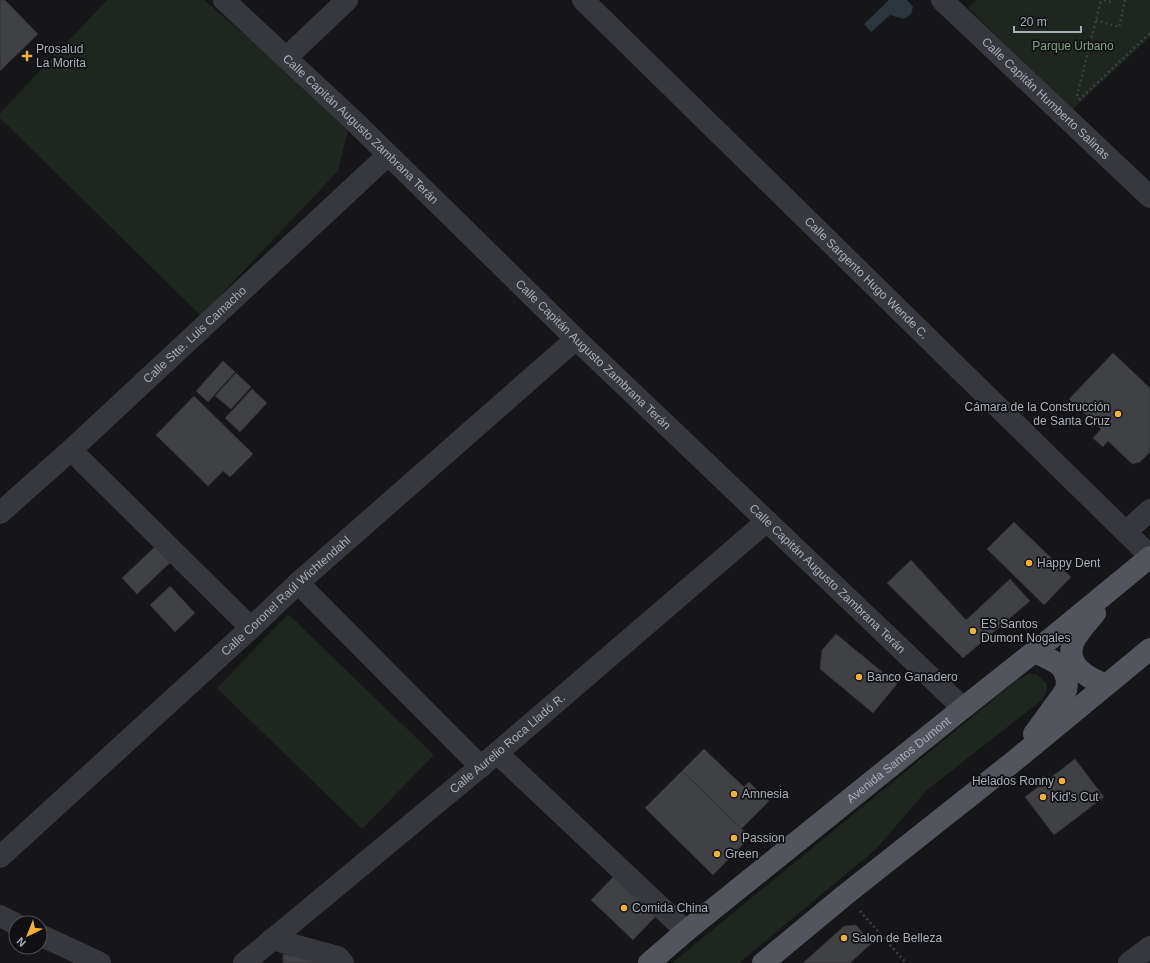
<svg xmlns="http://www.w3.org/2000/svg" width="1150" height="963" viewBox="0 0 1150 963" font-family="Arial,sans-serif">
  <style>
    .green { fill: #1e261f }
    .water { fill: #2c353c }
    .building { fill: #404145; stroke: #303034 }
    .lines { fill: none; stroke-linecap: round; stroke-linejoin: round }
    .path { stroke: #3d3f44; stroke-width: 2.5; stroke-dasharray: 2 3; stroke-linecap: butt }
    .minor { stroke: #37383d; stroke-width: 22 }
    .major { stroke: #53555c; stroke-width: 22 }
    .poi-dot { fill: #f2b134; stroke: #111113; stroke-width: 1.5 }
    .labels { text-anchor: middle; stroke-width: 3.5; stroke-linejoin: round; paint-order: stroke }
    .park-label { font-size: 12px; fill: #7fa381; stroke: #111113 }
    .poi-label { font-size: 12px; fill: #a8adb8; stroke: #111113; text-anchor: start }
    .street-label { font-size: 12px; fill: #a8adb8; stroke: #111113 }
  </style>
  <rect width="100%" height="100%" fill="#161618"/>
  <g class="green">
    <polygon points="107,0 204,0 350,123 338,171 201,316 0,118 0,113"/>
    <polygon points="976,0 1150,0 1150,37 1072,110 968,8"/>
    <polygon points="288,614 434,755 362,829 217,688"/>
    <polygon points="1029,673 1037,675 1047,684 1046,693 1042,700 927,790 875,850 739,963 672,963 1016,681"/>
  </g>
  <polygon class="water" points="889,0 907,0 913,7 911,14 904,19 890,15 871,32 864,24"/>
  <g class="building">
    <polygon points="0,0 5,0 38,34 0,71"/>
    <polygon points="1113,353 1150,388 1150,452 1140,462 1132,464 1108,441 1103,447 1093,438 1101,429 1069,399"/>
    <polygon points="223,361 235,372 208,402 196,391"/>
    <polygon points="236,373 251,387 231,409 215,396"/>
    <polygon points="252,389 267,403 240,432 225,418"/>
    <polygon points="194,396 253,454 230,477 223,471 208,486 156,435"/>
    <polygon points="1014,522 1071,577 1044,605 987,549"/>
    <polygon points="161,541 174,559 137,594 122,578"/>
    <polygon points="911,560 966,620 1010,579 1030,601 963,658 887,583"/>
    <polygon points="170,586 195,613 175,632 150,605"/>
    <polygon points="836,634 897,684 873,713 820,669 822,650"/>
    <polygon points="704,749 744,787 749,782 769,801 741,829 682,771"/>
    <polygon points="1075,759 1104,797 1054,835 1025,797"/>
    <polygon points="682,771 750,837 713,875 645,808"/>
    <polygon points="615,875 657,915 633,940 591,900"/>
    <polygon points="856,925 872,943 850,963 803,963 844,926"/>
    <polygon points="283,954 337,963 283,963"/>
  </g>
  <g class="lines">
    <g class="path">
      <polyline points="1104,0 1111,2 1112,0"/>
      <polyline points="1096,20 1119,27 1125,0"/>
      <polyline points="1077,96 1101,0"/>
      <polyline points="1079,100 1150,33"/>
      <polyline points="860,911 906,963"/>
    </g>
    <g class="minor">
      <path id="s1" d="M224,0L354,121L576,339L963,708"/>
      <path id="s2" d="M583,0L1150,556"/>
      <path id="s3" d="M942,0L1150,197"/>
      <polyline points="286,58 347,0"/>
      <polyline points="71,450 251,628"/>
      <path id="s4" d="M0,513L71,450L388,155"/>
      <polyline points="1126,532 1150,510"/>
      <polyline points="298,583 481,767"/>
      <polyline points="497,753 686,931"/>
      <path id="s5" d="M0,857L251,628L298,583L576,339"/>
      <polyline points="0,916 16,924"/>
      <polyline points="40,935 100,963"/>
      <polyline points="272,939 338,957 343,963"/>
      <path id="s6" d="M244,963L497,753L767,521"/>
      <polyline points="1129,963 1150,947"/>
    </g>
    <g class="major">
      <path d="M1095,613C1088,622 1079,631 1074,641C1063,665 1088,678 1106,685"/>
      <path d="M1034,734L1066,690C1071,666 1053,660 1034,652"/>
      <path id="s7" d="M649,963L686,931L963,708L1054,636L1150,557"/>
      <polyline points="763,963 845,895 1013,762 1150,649"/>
    </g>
  </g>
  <g class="poi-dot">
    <path d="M25 50h4v4h4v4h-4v4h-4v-4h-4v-4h4z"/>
    <circle cx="1118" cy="414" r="4"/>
    <circle cx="1029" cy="563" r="4"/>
    <circle cx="973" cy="631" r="4"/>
    <circle cx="859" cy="677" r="4"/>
    <circle cx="1062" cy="781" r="4"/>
    <circle cx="734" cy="794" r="4"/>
    <circle cx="1043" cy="797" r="4"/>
    <circle cx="734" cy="838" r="4"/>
    <circle cx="717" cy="854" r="4"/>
    <circle cx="624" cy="908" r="4"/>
    <circle cx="844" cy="938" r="4"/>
  </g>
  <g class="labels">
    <g class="park-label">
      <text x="1073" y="50">Parque Urbano</text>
    </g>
    <g class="poi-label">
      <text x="36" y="53">Prosalud<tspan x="36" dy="14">La Morita</tspan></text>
      <text x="1110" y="411" text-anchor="end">Cámara de la Construcción<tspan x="1110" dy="14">de Santa Cruz</tspan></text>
      <text x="1037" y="567">Happy Dent</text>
      <text x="981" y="628">ES Santos<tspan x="981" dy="14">Dumont Nogales</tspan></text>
      <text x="867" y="681">Banco Ganadero</text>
      <text x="1054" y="785" text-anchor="end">Helados Ronny</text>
      <text x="742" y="798">Amnesia</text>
      <text x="1051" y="801">Kid's Cut</text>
      <text x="742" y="842">Passion</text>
      <text x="725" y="858">Green</text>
      <text x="632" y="912">Comida China</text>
      <text x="852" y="942">Salon de Belleza</text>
    </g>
    <g class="street-label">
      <text dy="4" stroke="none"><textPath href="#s3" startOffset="143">Calle Capitán Humberto Salinas</textPath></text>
      <text dy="4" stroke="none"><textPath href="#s1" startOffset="188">Calle Capitán Augusto Zambrana Terán</textPath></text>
      <text dy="4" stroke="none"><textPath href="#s2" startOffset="397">Calle Sargento Hugo Wende C.</textPath></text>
      <text dy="4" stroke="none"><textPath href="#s4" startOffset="264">Calle Stte. Luis Camacho</textPath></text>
      <text dy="4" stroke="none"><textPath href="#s1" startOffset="512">Calle Capitán Augusto Zambrana Terán</textPath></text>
      <text dy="4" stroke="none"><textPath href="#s1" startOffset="836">Calle Capitán Augusto Zambrana Terán</textPath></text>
      <text dy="4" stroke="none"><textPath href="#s5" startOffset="387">Calle Coronel Raúl Wichtendahl</textPath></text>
      <text dy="4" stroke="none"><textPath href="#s6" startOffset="343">Calle Aurelio Roca Lladó R.</textPath></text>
      <text dy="4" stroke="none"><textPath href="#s7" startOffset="322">Avenida Santos Dumont</textPath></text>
    </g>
  </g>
  <g transform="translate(28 935) rotate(223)"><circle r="19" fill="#111113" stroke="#4d4f55"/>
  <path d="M0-3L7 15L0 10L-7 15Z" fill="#f2b134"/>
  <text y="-6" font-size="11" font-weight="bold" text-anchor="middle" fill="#a8adb8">N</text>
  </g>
  <path d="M1014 26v6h67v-6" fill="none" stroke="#a8adb8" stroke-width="2"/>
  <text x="1020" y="26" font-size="12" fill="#a8adb8" stroke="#111113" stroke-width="3" paint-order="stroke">20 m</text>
</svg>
